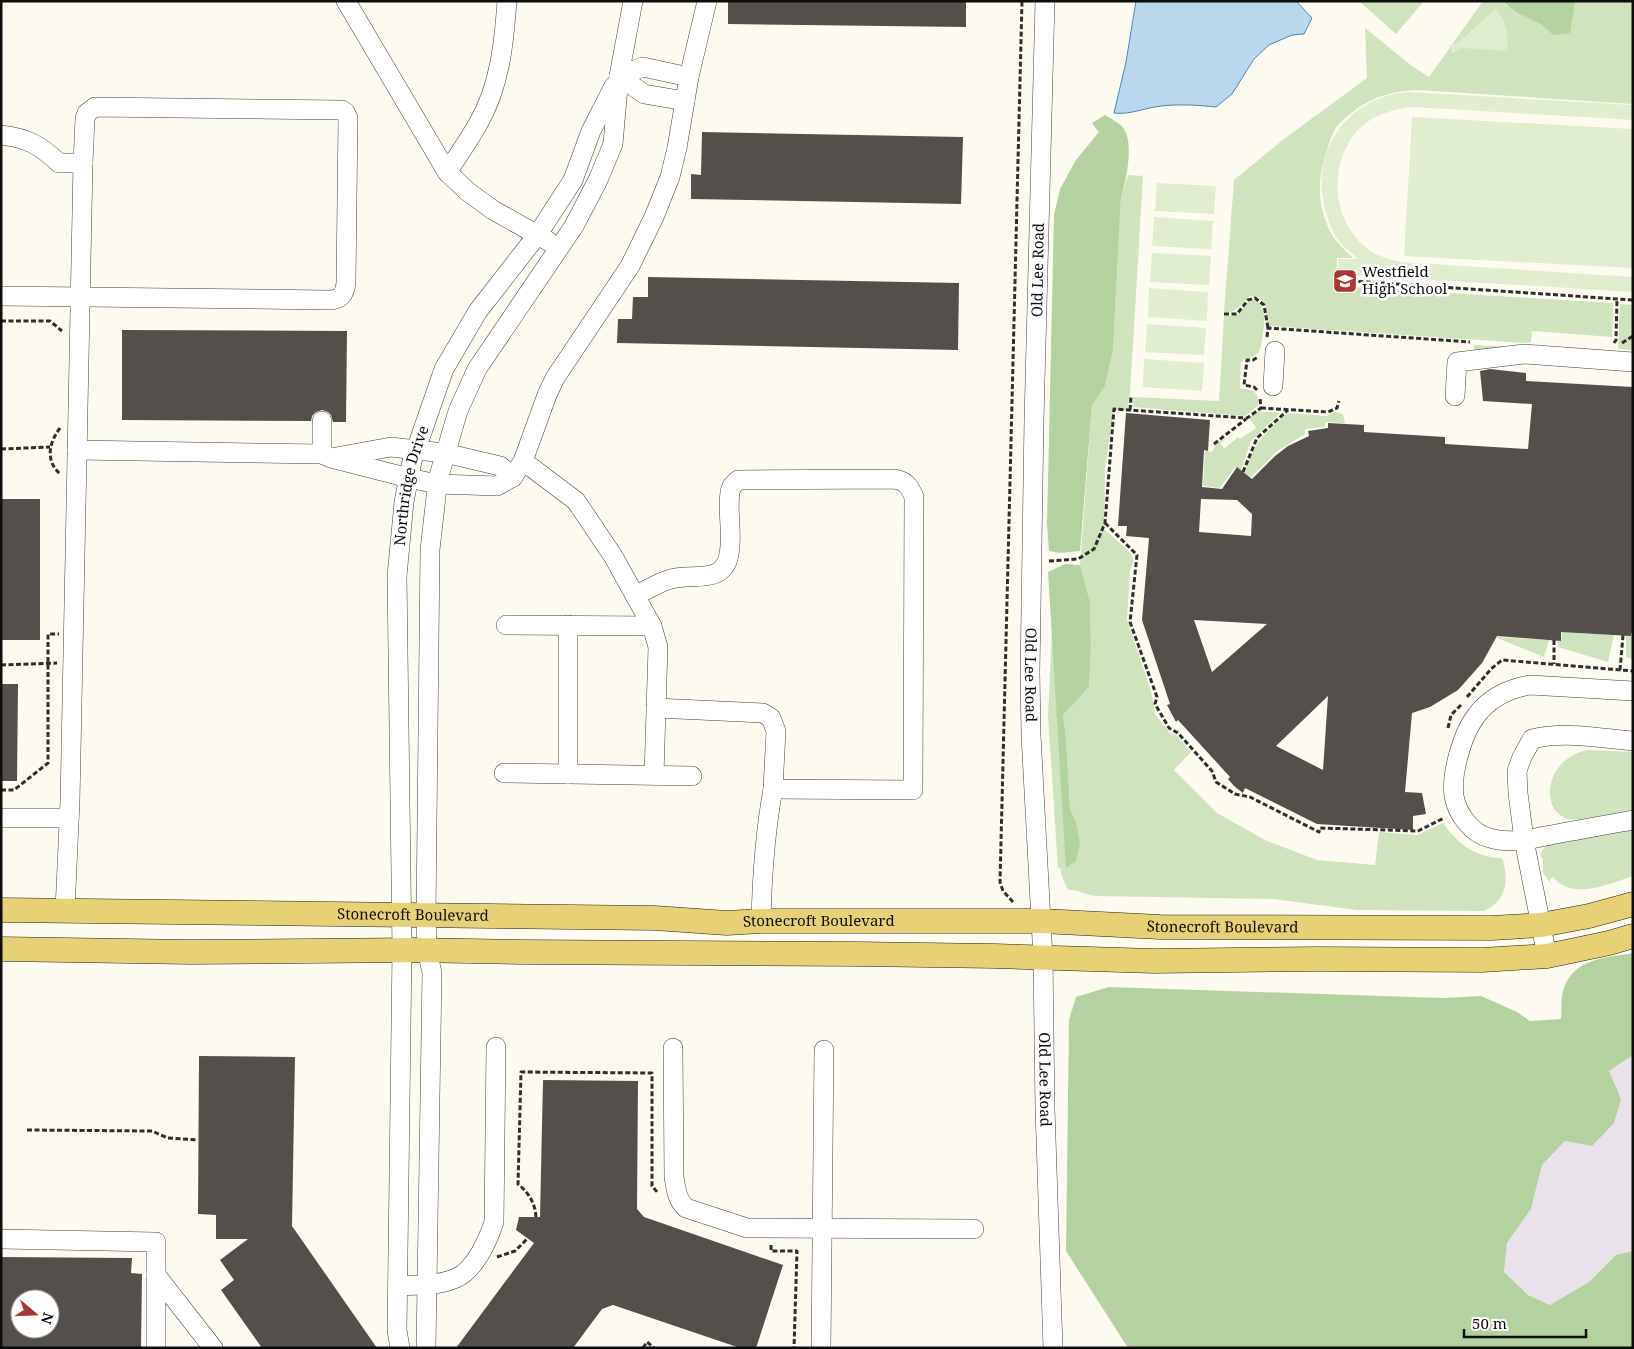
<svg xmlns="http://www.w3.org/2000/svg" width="1634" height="1349" viewBox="0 0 1634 1349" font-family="'Noto Serif',serif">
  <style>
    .industrial { fill: #eae2ea }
    .green { fill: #cfe3bc }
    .forest { fill: #b3d29d }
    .pitch { fill: #dfeccd }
    .water { fill: #b9d8ee; stroke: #4989bc }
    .building { fill: #544f4a; fill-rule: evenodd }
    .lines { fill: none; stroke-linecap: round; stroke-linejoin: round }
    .minor-casing { stroke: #404040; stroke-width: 20 }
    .major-casing { stroke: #1e1e1e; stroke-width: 25 }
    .path { stroke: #2f2f2f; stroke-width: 3; stroke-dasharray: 5 2.5; stroke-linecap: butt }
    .minor { stroke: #fff; stroke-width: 19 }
    .major { stroke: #e8d174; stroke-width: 24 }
    .labels { text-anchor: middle; stroke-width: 5; stroke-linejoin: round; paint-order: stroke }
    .street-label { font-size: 15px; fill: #0d0d0d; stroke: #fff }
    .poi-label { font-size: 15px; fill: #0d0d0d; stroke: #fff; text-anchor: start }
  </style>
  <rect width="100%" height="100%" fill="#fdfbef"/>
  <polygon class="industrial" points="1633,1055 1633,1251 1616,1255 1589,1282 1550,1305 1528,1295 1504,1272 1507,1243 1531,1209 1542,1165 1565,1141 1592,1146 1621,1099 1609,1071"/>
  <g class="green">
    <polygon points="1359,1 1424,1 1396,34"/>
    <path d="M1483,1H1503L1507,6L1547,28L1573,7L1575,1H1633V104L1418,90C1391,91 1368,98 1348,116C1344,119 1340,122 1337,126C1333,132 1330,140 1328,147C1317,178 1316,206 1332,235C1337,243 1346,251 1353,258H1337L1336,286L1613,303L1612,337L1532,331L1531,342L1524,343L1269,326L1266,324V306L1258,297L1251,296C1240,302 1239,314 1224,312L1234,180L1284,139L1367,78L1365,28L1412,66L1429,77Z"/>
    <path d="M1128,175L1143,176L1130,394L1127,410H1114L1105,467L1104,529L1131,553L1134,561L1130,571L1127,620L1151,691L1155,714L1170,733L1176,735L1191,752L1174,770L1217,813L1265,840L1317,860L1375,865L1379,832L1417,835L1443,823C1458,844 1476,858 1502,858C1510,881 1506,901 1484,911L1357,910L1273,899L1096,896C1085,895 1078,889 1068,890L1064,882L1060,868H1058L1048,717L1052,630L1067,868L1076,822L1070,809L1066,737L1063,715L1089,687L1091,646L1090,602L1080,565L1092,405L1105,386L1113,350L1121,197Z"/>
    <path d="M1250,300C1271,299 1263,333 1261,346C1259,356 1252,357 1244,359L1241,363L1240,388L1254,391L1258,397V406L1245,416L1132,407L1133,397L1219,401L1224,316C1242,317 1239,311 1250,300Z"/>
    <polygon points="1620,304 1633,305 1633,350 1618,349"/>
    <polygon points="1474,345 1517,347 1473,353"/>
    <polygon points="1258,411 1280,413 1251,441 1241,470 1235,467 1220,488 1203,486 1205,451 1212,452 1217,443 1236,433 1220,443 1224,449 1238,437 1240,439 1256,428 1249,418"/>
    <path d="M1335,412L1343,414L1345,423L1325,422V427L1305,429V434L1276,452L1251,477L1245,473C1255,440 1263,435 1288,413L1326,416Z"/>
    <polygon points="1562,632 1614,635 1608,662 1558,647 1558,641 1561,641"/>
    <polygon points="1631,633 1633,633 1633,659 1626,657 1626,635"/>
    <polygon points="1497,637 1549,640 1544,657 1497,638"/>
    <path d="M1587,750L1633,752V810C1618,812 1581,822 1568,819C1547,813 1546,787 1556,771C1563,760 1574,753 1587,750Z"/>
    <path d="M1633,829V876C1608,884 1573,901 1553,877L1550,880L1552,885L1543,873V858H1541C1540,852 1544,847 1549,844Z"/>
  </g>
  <g class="forest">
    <path d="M1503,1H1575L1570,33L1553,35C1540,19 1517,17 1503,1Z"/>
    <path d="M1105,115C1111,119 1120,123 1124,129C1134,144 1126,181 1121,197L1113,350L1105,386L1092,405L1080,551L1060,553L1049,551L1047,524L1054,215L1060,189L1076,160L1099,132L1092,123Z"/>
    <polygon points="1065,564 1080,565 1090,602 1091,646 1089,687 1063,715 1066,737 1070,809 1076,822 1080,843 1076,861 1066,868 1048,572"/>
    <path d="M1633,953V1055L1609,1071L1621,1099L1614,1123L1592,1146L1565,1141L1542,1165L1531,1209L1507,1243L1504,1272L1528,1295L1550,1305L1589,1282L1616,1255L1633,1251V1348H1128L1066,1251L1069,1020L1076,997L1109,987L1442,998L1481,996L1517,1012L1530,1021L1561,1019C1562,1009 1560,998 1564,988C1575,958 1605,958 1633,953Z"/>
  </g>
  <g class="pitch">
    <path d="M1496,8C1507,23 1509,34 1507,51L1460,48V50L1452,53L1450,45L1458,43Z"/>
    <path d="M1409,92L1633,105V120L1413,107C1393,109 1372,115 1358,130C1326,165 1332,226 1372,252C1381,257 1391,260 1401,262L1633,277V292L1338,274V259H1358C1351,252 1342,246 1336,237C1331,230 1329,221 1326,213C1308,153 1347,96 1409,92Z"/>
    <polygon points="1412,117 1633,129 1633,268 1404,256"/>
    <polygon points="1157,183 1216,186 1214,214 1155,211"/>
    <polygon points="1154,217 1213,221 1211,249 1152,246"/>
    <polygon points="1152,253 1211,256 1209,285 1150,282"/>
    <polygon points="1149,288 1208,292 1207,321 1148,317"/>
    <polygon points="1147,324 1206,328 1204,355 1145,352"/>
    <polygon points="1144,359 1204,363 1202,391 1143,387"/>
  </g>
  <path class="water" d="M1136,1H1296L1312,18L1304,34L1292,35L1269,45L1254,59L1232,94L1216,107C1198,105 1179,104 1161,106C1144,108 1130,115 1114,113L1126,62Z"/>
  <g class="building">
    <polygon points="728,1 966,1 966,27 728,24"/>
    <polygon points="702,132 963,137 961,204 691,199 691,174 701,175"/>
    <polygon points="648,277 959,283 958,350 617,343 618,319 632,319 633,297 648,297"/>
    <polygon points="122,330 347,331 346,422 333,422 331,415 328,412 322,410 316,412 312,416 311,421 122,420"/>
    <path d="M1490,369L1526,373V381L1633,387V633H1631V636L1561,632V641L1497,636L1482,663L1458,690L1430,707L1412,713L1405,792L1422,793L1426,814L1413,816V830L1317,824L1245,788L1243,793L1234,786L1228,779L1230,777L1178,720L1176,722L1167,705L1170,704L1142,620L1149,538L1126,536L1127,526H1118L1126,413L1210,420L1208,451L1204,450L1202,487L1222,489L1237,467L1252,479L1275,456L1288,446L1309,436L1308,431L1328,428V423L1364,425V432L1445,437V444L1528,449L1532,404L1483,401L1480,371ZM1201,499L1237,500L1252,514L1251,536L1199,532ZM1194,620L1267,624L1212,672ZM1328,696L1323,770L1276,746Z"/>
    <rect x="1" y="499" width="39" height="141"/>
    <polygon points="1,684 18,684 17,781 1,781"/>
    <polygon points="199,1056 295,1057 292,1226 377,1348 262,1348 221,1290 234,1280 220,1260 248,1239 216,1239 216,1215 198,1214"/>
    <polygon points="543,1080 638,1081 637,1209 644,1217 783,1265 756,1348 740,1348 613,1305 602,1309 573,1348 456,1348 534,1243 516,1230 519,1217 540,1217"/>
    <path d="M1,1257L132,1258L131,1273L142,1274L141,1348H1ZM20,1299H50V1329H20Z"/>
  </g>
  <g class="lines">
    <defs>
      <g id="minor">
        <polyline points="346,1 447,172 467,191 493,210 548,241"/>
        <path id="s1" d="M1045,1L1034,420L1030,673L1031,735L1043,958L1045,1109L1053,1348"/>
        <polyline points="619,76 643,67 689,77"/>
        <polyline points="619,76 644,94 685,101"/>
        <path d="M1,135C27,138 40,145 59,163H83L70,801L65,910"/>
        <path d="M447,172C458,156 469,140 478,124C500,86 504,43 507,1"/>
        <path d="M1,296L329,300C341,300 345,294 346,282L348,118L345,112L342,110L95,107L87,113L85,119L83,163"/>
        <polyline points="1273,386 1275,351"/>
        <polyline points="1455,396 1457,362 1524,354 1633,362"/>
        <polyline points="322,421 322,454"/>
        <polyline points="77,450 322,454 331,458 409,478 437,484 497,486 513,477 523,461 547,395 555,378 630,266 654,217 670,177 677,148 689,77 707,1"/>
        <polyline points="336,457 391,447 416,450 445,453 500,466 513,477"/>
        <polyline points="523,461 576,501 613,556 652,626 658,647 654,775"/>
        <path d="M635,596C647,590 659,582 671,579C693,573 724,585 729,554C733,534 727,512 730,492L732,486L738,480L892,479C905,480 909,485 914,497L913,790L773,789L776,731L771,718L763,713L656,708"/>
        <polyline points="506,625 652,626"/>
        <path d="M1633,691L1530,685C1508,689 1489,698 1476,716C1462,734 1451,774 1454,796C1457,814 1472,834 1490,838C1512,845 1539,837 1561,833C1585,829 1609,824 1633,820"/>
        <polyline points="504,773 692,776"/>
        <polyline points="568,774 568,625"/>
        <polyline points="1,818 69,818"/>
        <path d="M761,921C762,876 765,833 773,789"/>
        <path d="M1547,956L1524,840L1518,793L1517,771L1522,757L1532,739C1564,731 1600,738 1633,741"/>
        <path d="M673,1048L674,1177C676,1189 677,1200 686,1208L747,1228L974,1229"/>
        <polyline points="1,1239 156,1242 156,1348"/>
        <polyline points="156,1275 213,1348"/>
        <path d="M398,1286C417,1285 438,1286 456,1278C475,1270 488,1240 494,1222L496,1047"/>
        <path id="s2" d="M400,1348L397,1330L402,950L397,576L404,502L412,461L444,369L478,311L538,234L573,180L591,131L614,86"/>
        <polyline points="426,1348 432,973 427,950 426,915 430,550 438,479 458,411 477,369 574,226 598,180 613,144 619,76 633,1"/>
        <polyline points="821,1348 824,1050"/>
      </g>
      <g id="major">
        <path id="s3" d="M1,910L655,918L727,923L761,921H1041L1160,927L1492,928L1541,925L1589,916L1633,904"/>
        <polyline points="1,949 191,952 413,950 521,952 857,954 995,956 1154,961 1317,959 1482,960 1547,956 1609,943 1633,936"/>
      </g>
    </defs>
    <use href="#minor" class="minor-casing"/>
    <use href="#major" class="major-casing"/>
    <g class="path">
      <polyline points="1336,280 1633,300"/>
      <polyline points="1224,314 1237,314 1248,300 1255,298 1264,305 1268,328"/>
      <polyline points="1,321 50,321 62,331"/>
      <polyline points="1267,337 1268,328 1470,342"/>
      <polyline points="1614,343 1616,340 1617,299"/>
      <polyline points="1622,343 1633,336"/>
      <polyline points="1257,390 1254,387 1244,385 1247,360 1253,360 1258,357"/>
      <polyline points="1261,408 1328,412 1337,408 1339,401"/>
      <polyline points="1130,410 1131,396"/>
      <path d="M60,428C49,443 45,460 60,474"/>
      <polyline points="1214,444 1246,419"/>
      <polyline points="1,449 50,447"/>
      <polyline points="1243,472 1257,438 1288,410"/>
      <polyline points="1105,523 1137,555 1130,622 1157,697 1155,704 1169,728 1178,733 1212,771 1216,782 1235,794 1250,797 1319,832 1320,828 1418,831 1444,818"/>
      <polyline points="1049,561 1078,559 1094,549 1105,523 1114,409 1247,418 1261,408 1260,398"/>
      <polyline points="1554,640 1554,664"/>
      <polyline points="1,665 57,663"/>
      <polyline points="1620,670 1623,635"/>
      <polyline points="1467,697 1491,669 1502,660 1633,671"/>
      <polyline points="1448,728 1451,715 1462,704"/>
      <polyline points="1,790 14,790 48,763 48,634 59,634"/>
      <polyline points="1013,902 1003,891 1000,882 1022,1"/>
      <polyline points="27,1130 152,1131 168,1138 198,1140"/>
      <path d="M536,1217C535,1203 529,1193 518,1184L521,1072L652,1073V1186L658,1193"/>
      <polyline points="771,1245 771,1251 797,1251 794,1348"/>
      <polyline points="497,1257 515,1251 528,1238"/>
      <polyline points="643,1348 647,1342 654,1348"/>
    </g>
    <use href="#minor" class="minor"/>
    <use href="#major" class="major"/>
  </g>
  <defs>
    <symbol id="school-square" viewBox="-11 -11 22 22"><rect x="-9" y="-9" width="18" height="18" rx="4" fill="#ac3636" stroke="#fff"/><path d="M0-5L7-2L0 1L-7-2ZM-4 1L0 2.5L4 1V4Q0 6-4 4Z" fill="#fff"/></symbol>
  </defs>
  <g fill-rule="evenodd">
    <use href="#school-square" x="1331" y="267" width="28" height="28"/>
  </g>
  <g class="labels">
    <g class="street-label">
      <text transform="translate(1038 270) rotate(-89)" y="5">Old Lee Road</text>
      <text dy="5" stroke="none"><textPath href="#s2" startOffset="864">Northridge Drive</textPath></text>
      <text dy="5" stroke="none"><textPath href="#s1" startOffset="674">Old Lee Road</textPath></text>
      <text dy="5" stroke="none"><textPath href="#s3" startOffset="412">Stonecroft Boulevard</textPath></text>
      <text dy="5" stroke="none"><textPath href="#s3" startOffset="818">Stonecroft Boulevard</textPath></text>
      <text dy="5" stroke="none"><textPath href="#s3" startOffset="1222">Stonecroft Boulevard</textPath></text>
      <text dy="5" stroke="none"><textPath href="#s1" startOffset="1079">Old Lee Road</textPath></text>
    </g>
    <g class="poi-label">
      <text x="1362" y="277">Westfield<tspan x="1362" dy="17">High School</tspan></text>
    </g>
  </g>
  <rect width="1634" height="1349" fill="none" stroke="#0d0d0d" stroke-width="5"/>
  <g transform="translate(35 1314) rotate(109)"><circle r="24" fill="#ffffff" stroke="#9e9e9e"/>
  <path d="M0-4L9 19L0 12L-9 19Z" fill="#ac3636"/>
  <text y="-8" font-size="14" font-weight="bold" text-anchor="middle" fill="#0d0d0d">N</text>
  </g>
  <path d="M1464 1329v8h122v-8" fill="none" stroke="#0d0d0d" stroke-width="2.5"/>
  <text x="1472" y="1329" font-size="15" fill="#0d0d0d" stroke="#ffffff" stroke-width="4" paint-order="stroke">50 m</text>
</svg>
